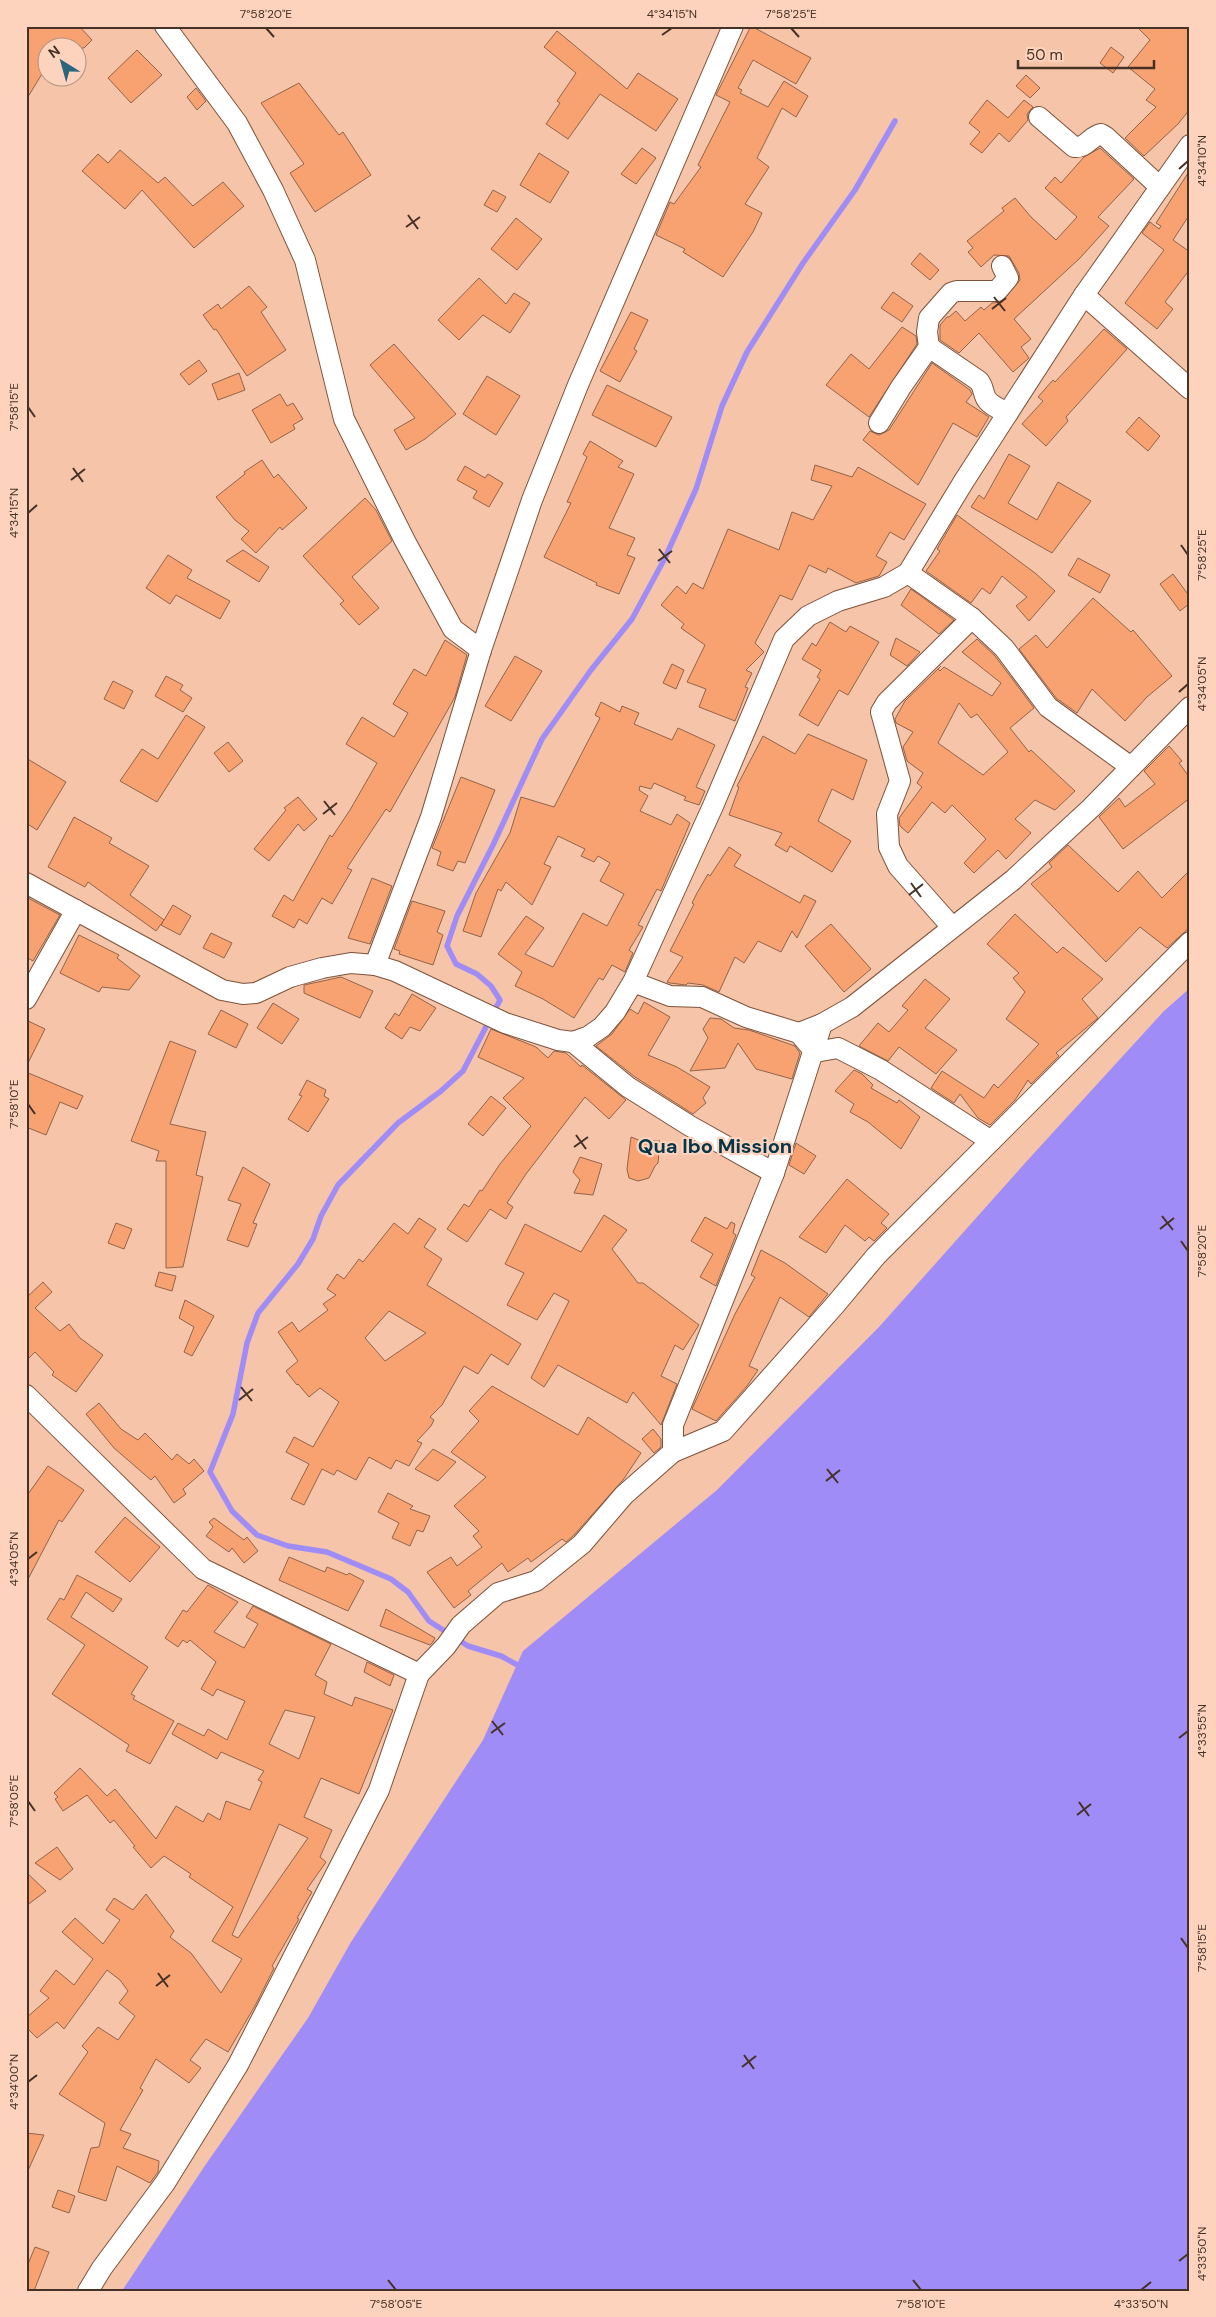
<svg xmlns="http://www.w3.org/2000/svg" width="1216" height="2317" viewBox="0 0 1216 2317" font-family="'DM Sans',sans-serif">
  <style>
    .water { fill: #9f8cf6 }
    .lines { fill: none; stroke-linecap: round; stroke-linejoin: round }
    .stream { stroke: #9f8cf6; stroke-width: 5.5 }
    .building { fill: #f8a271; stroke: #91644b; fill-rule: evenodd }
    .minor-casing { stroke: #7e523a; stroke-width: 22 }
    .minor { stroke: #fff; stroke-width: 20 }
    .ticks { fill: none; stroke: #453126; stroke-width: 2 }
    .labels { text-anchor: middle; stroke-width: 4.5; stroke-linejoin: round; paint-order: stroke }
    .quarter-label { font-size: 20px; font-weight: bold; fill: #033649; stroke: #fdd3bd }
    .neatline { fill: none; stroke: #453126; stroke-width: 2 }
    .ticks-label { font-size: 12px; text-anchor: middle; fill: #453126 }
  </style>
  <rect width="100%" height="100%" fill="#f6c4a8"/>
  <polygon class="water" points="1190,988 1190,2291 122,2291 204,2167 308,2018 351,1942 483,1740 523,1651 717,1490 879,1327 1026,1162 1164,1011"/>
  <g class="lines">
    <polyline class="stream" points="523,1668 501,1656 468,1646 429,1621 408,1592 391,1579 327,1552 288,1546 257,1535 232,1511 210,1472 233,1414 247,1343 258,1313 298,1264 313,1239 321,1216 338,1185 398,1123 441,1091 463,1071 500,1000 491,986 477,974 456,964 447,946 457,916 493,845 542,739 591,670 632,619 665,558 696,489 722,406 747,352 803,263 855,190 895,121"/>
  </g>
  <g class="building">
    <polygon points="26,26 79,26 92,40 84,48 48,48 48,64 26,100"/>
    <polygon points="751,26 811,58 796,84 753,60 738,88 742,90 740,93 768,107 784,81 808,96 796,117 782,108 757,158 769,167 745,204 762,213 753,232 723,277 683,252 685,249 656,235 670,202 674,204 701,167 698,165 730,102 716,95"/>
    <polygon points="1136,26 1190,26 1190,109 1178,124 1144,156 1125,138 1156,107 1146,100 1155,89 1128,67 1150,40"/>
    <polygon points="557,31 627,89 638,73 678,99 656,131 600,94 568,139 546,124 560,103 557,101 576,73 544,47"/>
    <polygon points="1111,47 1124,57 1113,73 1100,63"/>
    <polygon points="137,50 162,75 131,103 108,78"/>
    <polygon points="1026,75 1040,88 1030,98 1016,86"/>
    <polygon points="299,83 339,135 343,132 371,175 315,212 290,173 304,164 261,103"/>
    <polygon points="196,88 206,101 197,110 187,97"/>
    <polygon points="987,100 1008,118 1024,100 1033,107 1027,114 1028,120 1009,142 999,133 982,153 970,144 980,132 969,123"/>
    <polygon points="642,148 656,158 636,184 621,174"/>
    <polygon points="1100,148 1134,179 1098,217 1109,226 1080,258 1014,319 1031,339 1021,347 1029,358 1013,372 979,333 959,353 940,340 940,325 947,317 949,317 956,311 965,321 981,307 984,310 992,303 1002,302 1020,280 1019,273 1009,256 994,255 981,267 968,252 973,248 967,241 1004,211 1002,208 1015,198 1031,217 1056,240 1077,217 1045,188 1055,177 1061,183 1084,157"/>
    <polygon points="120,150 158,183 165,177 193,206 223,182 244,206 194,248 142,190 125,209 82,171 98,154 108,163"/>
    <polygon points="539,153 569,172 550,203 520,185"/>
    <polygon points="1190,170 1190,214 1173,240 1190,252 1190,269 1165,302 1173,309 1157,329 1125,303 1164,250 1142,233 1150,222 1159,229 1161,226 1156,223"/>
    <polygon points="493,190 506,197 497,212 484,205"/>
    <polygon points="516,218 542,239 517,270 491,249"/>
    <polygon points="920,253 939,270 930,280 911,264"/>
    <polygon points="479,278 506,304 514,293 530,303 510,333 483,315 459,340 438,320"/>
    <polygon points="249,286 267,307 261,312 286,350 247,376 216,329 214,330 203,315 218,304 221,309"/>
    <polygon points="893,292 913,306 902,322 881,308"/>
    <polygon points="631,312 648,320 634,349 637,351 620,382 600,371"/>
    <polygon points="902,327 916,336 917,344 869,417 826,385 851,354 869,369"/>
    <polygon points="1104,329 1127,349 1066,417 1068,421 1046,446 1022,424 1043,401 1038,397 1053,380 1055,382"/>
    <polygon points="394,344 456,414 425,439 406,450 394,430 415,418 370,365"/>
    <polygon points="199,360 207,371 189,385 180,374"/>
    <polygon points="932,363 970,390 972,394 966,402 989,417 977,437 953,423 918,485 863,440 870,431 879,435 889,430"/>
    <polygon points="239,373 245,390 218,400 212,384"/>
    <polygon points="487,376 520,396 496,435 463,414"/>
    <polygon points="607,385 672,417 656,447 592,415"/>
    <polygon points="280,394 287,406 293,403 303,419 293,425 295,429 271,443 252,410"/>
    <polygon points="1139,417 1160,436 1148,451 1126,432"/>
    <polygon points="590,441 623,461 618,467 634,474 609,528 635,538 627,555 635,558 619,594 596,585 597,583 544,557 571,503 567,502 587,457 583,454"/>
    <polygon points="1009,454 1030,466 1008,503 1037,520 1058,482 1091,501 1052,553 971,507 979,495 984,499"/>
    <polygon points="262,460 274,478 278,474 307,508 282,530 280,527 256,553 241,539 249,531 235,520 216,497 245,474 244,472"/>
    <polygon points="815,465 852,477 858,467 926,504 904,540 890,532 876,556 887,562 879,576 856,583 828,568 826,573 809,565 792,600 780,595 755,643 764,652 746,670 752,673 745,687 748,688 735,721 699,707 706,689 687,682 705,645 681,628 684,624 661,605 677,586 686,594 693,583 703,589 728,529 779,550 792,512 813,520 832,486 811,480"/>
    <polygon points="465,466 485,478 488,474 503,483 489,507 473,498 477,491 457,480"/>
    <polygon points="365,498 376,510 392,541 352,577 379,608 359,625 340,604 344,601 303,556"/>
    <polygon points="957,515 1035,573 1055,591 1029,621 1016,606 1027,597 1002,576 990,594 982,588 971,603 926,571 940,551 937,549"/>
    <polygon points="243,550 269,567 259,582 226,561"/>
    <polygon points="168,555 192,570 187,578 230,601 220,619 176,595 170,604 146,588"/>
    <polygon points="1078,558 1110,575 1100,593 1068,575"/>
    <polygon points="1173,574 1190,597 1190,603 1180,611 1160,584"/>
    <polygon points="911,589 954,620 939,634 901,605"/>
    <polygon points="1093,598 1131,632 1133,630 1172,676 1147,697 1125,721 1092,689 1077,713 1056,698 1019,649 1036,635 1047,648"/>
    <polygon points="830,622 846,632 850,626 879,642 848,695 839,690 818,726 799,715 820,679 817,677 821,670 802,659 812,643 816,646"/>
    <polygon points="896,638 920,652 907,666 890,655"/>
    <path d="M977,639L995,656L1034,708L1010,728L1029,752L1031,750L1075,791L1055,810L1035,800L1015,819L1031,833L1006,859L998,850L974,873L964,863L986,839L952,805L945,813L932,802L908,833L900,826L899,818L922,787L917,783L923,773L907,761L903,747L913,732L896,723L895,719L905,701L941,666L938,669L940,671L944,667L992,696L1001,683L962,652ZM959,703L971,718L977,714L1008,752L983,775L938,743Z"/>
    <polygon points="445,640 467,655 455,697 390,812 386,809 347,868 352,870 332,904 322,898 307,924 299,919 294,928 272,916 284,895 293,901 330,835 332,837 350,810 377,763 346,744 362,717 394,737 408,713 393,704 414,669 426,676"/>
    <polygon points="515,656 542,671 511,721 485,706"/>
    <polygon points="672,664 684,670 676,689 663,683"/>
    <polygon points="166,676 183,685 180,690 192,698 183,712 155,696"/>
    <polygon points="113,681 133,691 124,709 104,699"/>
    <polygon points="601,702 620,712 622,706 639,713 634,724 672,740 678,728 715,745 696,787 705,791 699,805 684,800 686,797 654,783 651,789 640,786 639,790 648,796 640,811 671,825 677,814 690,823 661,891 657,889 638,925 643,927 629,950 633,953 625,972 612,965 603,980 599,978 574,1018 543,999 515,986 522,972 498,954 526,916 544,928 525,954 553,967 583,913 607,926 624,894 600,881 610,863 598,856 594,862 581,856 585,849 558,836 544,864 551,867 532,905 506,882 501,891 498,889 481,937 463,931 476,893 510,833 521,797 554,807 600,718 595,715"/>
    <polygon points="186,715 205,727 157,802 120,781 142,749 158,759"/>
    <polygon points="808,734 867,760 853,800 832,789 818,821 851,841 832,872 790,846 787,852 775,845 782,833 729,815 739,787 737,786 763,736 795,754"/>
    <polygon points="228,742 243,761 229,772 214,753"/>
    <polygon points="1169,746 1182,761 1179,763 1190,778 1190,798 1123,849 1099,817 1119,798 1125,807 1155,784 1144,771"/>
    <polygon points="26,758 66,782 37,830 26,823"/>
    <polygon points="461,777 495,790 465,863 458,861 453,871 437,865 441,852 432,848"/>
    <polygon points="298,797 317,819 304,831 298,824 269,861 254,849 286,810 284,808"/>
    <polygon points="74,817 112,838 109,843 149,866 130,895 164,920 156,931 88,882 85,887 48,867"/>
    <polygon points="1068,845 1118,892 1138,871 1162,898 1190,870 1190,927 1167,948 1140,927 1106,962 1031,884 1052,867 1049,863"/>
    <polygon points="729,847 741,855 734,866 800,903 804,895 816,901 797,938 792,931 781,952 758,941 744,963 735,957 719,992 703,985 688,983 686,985 670,983 667,982 683,957 670,951 694,904 692,903 697,893 708,874 710,876"/>
    <polygon points="372,878 392,886 370,944 348,938"/>
    <polygon points="26,897 60,915 33,961 26,957"/>
    <polygon points="412,901 445,911 437,932 443,935 433,965 399,954 400,951 394,949"/>
    <polygon points="173,905 191,916 180,935 161,925"/>
    <polygon points="1015,914 1057,953 1063,947 1103,979 1082,999 1098,1018 1056,1053 1059,1056 1031,1084 1028,1080 1015,1100 990,1125 978,1118 960,1094 954,1103 931,1088 942,1071 984,1098 994,1084 998,1088 1039,1044 1006,1019 1025,992 1013,978 1019,973 987,944"/>
    <polygon points="831,924 871,969 844,992 805,946"/>
    <polygon points="211,933 232,943 224,958 203,948"/>
    <polygon points="79,935 119,955 117,958 140,976 129,990 102,987 99,992 60,973"/>
    <polygon points="341,977 373,991 360,1018 304,993 304,985"/>
    <polygon points="925,979 950,999 925,1028 957,1050 936,1074 899,1047 888,1061 859,1046 878,1023 889,1032 908,1010 902,1006"/>
    <polygon points="412,994 436,1008 420,1031 410,1027 402,1039 385,1028 395,1013 399,1016"/>
    <polygon points="644,1002 670,1017 648,1055 677,1067 710,1087 703,1098 706,1103 693,1114 635,1077 596,1046 612,1034 630,1009 638,1014"/>
    <polygon points="273,1003 299,1019 282,1044 257,1028"/>
    <polygon points="221,1010 248,1024 236,1048 208,1034"/>
    <polygon points="710,1018 721,1019 734,1028 749,1030 795,1046 800,1053 792,1079 756,1069 738,1043 725,1068 690,1071 708,1038 703,1029"/>
    <polygon points="26,1020 45,1029 26,1067"/>
    <polygon points="491,1029 536,1047 548,1058 554,1051 566,1053 581,1067 582,1065 626,1100 609,1119 585,1097 526,1174 507,1203 513,1207 506,1219 490,1209 467,1242 447,1229 464,1204 469,1207 480,1190 482,1191 500,1164 531,1126 503,1098 524,1078 478,1057"/>
    <polygon points="170,1041 196,1051 170,1124 206,1132 196,1175 203,1177 183,1267 166,1268 166,1161 156,1161 159,1151 131,1141"/>
    <polygon points="854,1070 862,1074 873,1085 871,1088 897,1103 899,1100 920,1117 901,1149 868,1122 850,1112 854,1104 835,1091"/>
    <polygon points="26,1072 83,1096 77,1109 60,1102 46,1135 26,1127"/>
    <polygon points="307,1080 326,1090 324,1096 329,1099 308,1132 288,1119 302,1096 299,1095"/>
    <polygon points="491,1096 506,1108 483,1136 468,1124"/>
    <polygon points="631,1137 641,1141 660,1141 658,1163 655,1166 649,1178 638,1181 629,1178 627,1169"/>
    <polygon points="796,1143 816,1156 804,1174 789,1165"/>
    <polygon points="580,1157 602,1164 593,1195 574,1193 580,1180 573,1172"/>
    <polygon points="243,1167 270,1184 253,1223 257,1224 248,1247 227,1240 241,1204 228,1200"/>
    <polygon points="847,1179 889,1214 881,1223 887,1228 874,1241 869,1237 865,1241 845,1225 826,1253 799,1237"/>
    <polygon points="604,1215 627,1230 612,1249 638,1283 643,1283 699,1325 683,1350 675,1345 661,1376 677,1384 661,1425 633,1392 627,1403 558,1365 544,1387 531,1378 569,1301 554,1293 537,1320 507,1305 524,1273 505,1264 525,1224 581,1252"/>
    <polygon points="705,1217 727,1229 731,1222 735,1224 733,1233 736,1235 716,1286 700,1277 713,1254 691,1241"/>
    <path d="M419,1218L436,1229L424,1247L442,1259L427,1285L521,1344L508,1365L491,1354L478,1374L464,1366L442,1405L430,1417L434,1420L431,1426L417,1441L422,1443L409,1466L396,1460L391,1469L369,1457L356,1480L337,1470L334,1475L322,1469L304,1505L291,1499L309,1464L286,1452L294,1437L313,1447L339,1402L320,1388L309,1397L298,1384L297,1385L286,1371L298,1361L278,1332L292,1322L299,1332L328,1310L323,1304L336,1295L327,1289L337,1274L344,1279L359,1259L363,1262L394,1223L408,1234ZM389,1311L426,1333L385,1361L365,1338Z"/>
    <polygon points="116,1223 132,1229 124,1249 108,1243"/>
    <polygon points="761,1250 785,1263 828,1294 809,1317 780,1297 749,1366 758,1370 747,1386 716,1421 692,1409 735,1314 755,1277 751,1275"/>
    <polygon points="159,1272 176,1276 172,1291 155,1286"/>
    <polygon points="43,1282 52,1292 35,1308 60,1331 69,1324 80,1338 103,1355 76,1392 52,1375 54,1372 35,1352 26,1361 26,1298"/>
    <polygon points="185,1300 214,1316 192,1356 184,1352 194,1327 179,1318"/>
    <polygon points="492,1386 578,1435 588,1417 641,1453 623,1480 574,1535 566,1542 562,1539 531,1562 528,1558 508,1572 502,1563 468,1591 471,1595 454,1608 427,1572 451,1557 457,1566 482,1547 473,1536 479,1531 454,1506 486,1477 451,1452 479,1421 469,1411"/>
    <polygon points="99,1403 121,1429 138,1440 145,1433 172,1460 177,1454 189,1464 194,1459 204,1471 183,1489 186,1494 174,1503 155,1476 151,1480 114,1448 86,1414"/>
    <polygon points="653,1429 661,1439 661,1447 654,1453 642,1439"/>
    <polygon points="433,1449 456,1462 438,1481 415,1469"/>
    <polygon points="48,1466 84,1490 62,1522 59,1520 26,1583 26,1497"/>
    <polygon points="388,1493 413,1506 410,1509 430,1516 423,1532 417,1530 410,1546 392,1538 399,1523 378,1512"/>
    <polygon points="125,1517 160,1547 130,1582 95,1552"/>
    <polygon points="214,1518 244,1540 247,1537 258,1551 244,1563 232,1548 229,1552 206,1536 213,1527 209,1522"/>
    <polygon points="289,1557 325,1572 327,1567 347,1575 349,1573 364,1581 348,1611 279,1580"/>
    <polygon points="77,1575 122,1599 113,1612 86,1592 71,1617 148,1667 131,1694 135,1696 133,1699 174,1721 150,1764 126,1751 129,1745 52,1694 85,1645 47,1619 60,1598 64,1600"/>
    <path d="M208,1585L238,1602L214,1632L244,1648L258,1624L246,1617L253,1606L331,1644L315,1675L327,1682L324,1694L352,1706L355,1697L393,1710L359,1794L321,1778L304,1817L332,1830L320,1857L326,1862L307,1889L312,1892L297,1918L299,1919L272,1966L274,1968L256,2004L228,2052L206,2039L190,2060L201,2068L189,2083L156,2059L140,2088L143,2090L120,2130L131,2134L123,2148L159,2161L158,2172L150,2183L117,2166L106,2201L78,2192L91,2148L99,2147L105,2123L59,2094L88,2052L82,2046L98,2027L118,2040L135,2016L119,2003L128,1991L120,1980L107,1970L64,2029L57,2022L37,2038L26,2027V2018L49,1998L40,1991L56,1970L74,1985L93,1959L62,1932L75,1918L103,1944L120,1920L106,1910L114,1898L133,1910L146,1894L174,1931L170,1937L191,1953L221,1993L242,1959L212,1941L233,1907L189,1877L191,1874L164,1856L151,1868L133,1847L135,1846L114,1820L110,1823L87,1795L63,1811L55,1799L58,1797L54,1793L80,1768L107,1796L115,1789L156,1839L176,1806L203,1822L208,1813L220,1820L226,1801L250,1810L262,1782L258,1780L264,1771L221,1752L217,1759L172,1734L178,1723L204,1736L208,1729L227,1740L245,1701L217,1689L213,1696L201,1689L216,1662L190,1640L187,1643L183,1640L178,1647L165,1638L183,1610L187,1612ZM285,1710L315,1717L299,1759L269,1744ZM279,1824L308,1838L238,1938L232,1935Z"/>
    <polygon points="386,1609 435,1638 433,1642 430,1645 380,1626"/>
    <polygon points="367,1662 394,1675 390,1686 364,1672"/>
    <polygon points="57,1847 73,1869 60,1880 35,1863"/>
    <polygon points="26,1872 46,1891 26,1906"/>
    <polygon points="26,2133 44,2135 26,2175"/>
    <polygon points="58,2190 75,2196 69,2213 52,2207"/>
    <polygon points="35,2247 49,2252 34,2291 26,2291 26,2269"/>
  </g>
  <g class="lines">
    <defs>
      <g id="minor">
        <polyline points="165,26 237,123 273,190 305,260 344,419 405,541 453,629 481,650"/>
        <path d="M1039,117L1074,147C1087,148 1089,137 1101,134L1106,137L1160,187"/>
        <polyline points="1084,295 1190,389"/>
        <polyline points="929,347 927,332 929,318 951,293 957,291 997,291 1008,278 1002,266"/>
        <path d="M879,423L901,387L929,347L979,381C983,386 983,391 985,396C988,405 1000,409 1008,413"/>
        <polyline points="908,573 972,618 1004,648 1048,707 1131,767"/>
        <polyline points="26,883 222,990 243,994 256,993 290,977 322,968 351,963 375,965 395,971 505,1023 558,1040 573,1042 589,1036 602,1027 615,1012 633,982 713,806 784,639 808,616 838,601 884,587 908,573 964,481 1084,295 1190,145"/>
        <polyline points="952,927 898,866 889,847 887,814 900,781 881,712 887,702 972,618"/>
        <polyline points="375,965 431,817 481,650 532,500 578,385 733,26"/>
        <polyline points="633,982 670,996 702,997 746,1017 799,1033 815,1052 838,1048 881,1070 991,1141"/>
        <polyline points="26,999 76,910"/>
        <polyline points="799,1033 822,1024 852,1007 1013,880 1091,808 1190,707"/>
        <polyline points="573,1042 628,1087 690,1126 774,1173"/>
        <polyline points="26,1395 203,1569 419,1674 379,1790 238,2065 165,2183 102,2268 88,2291"/>
        <polyline points="673,1452 673,1425 774,1173 822,1024"/>
        <polyline points="419,1674 446,1646 461,1625 498,1593 536,1581 582,1544 624,1495 673,1452 723,1431 835,1305 876,1256 1190,942"/>
      </g>
    </defs>
    <use href="#minor" class="minor-casing"/>
    <use href="#minor" class="minor"/>
  </g>
  <path class="ticks" d="M266,28L274,37M791,28L799,37M662,35L672,28M1179,169L1188,161M408,215L418,229M406,227L420,217M994,297L1005,311M992,309L1006,298M28,407L35,417M73,468L83,482M71,480L85,469M28,513L37,505M1181,545L1188,555M659,549L670,563M658,561L672,551M1179,692L1188,684M324,801L335,815M323,814L337,803M911,883L921,897M909,895L923,884M28,1104L35,1114M576,1135L586,1149M574,1147L588,1137M1162,1216L1173,1230M1160,1229L1174,1218M1181,1241L1188,1251M241,1387L252,1401M239,1400L253,1389M827,1469L838,1483M826,1481L840,1470M28,1559L37,1552M492,1721L503,1735M491,1733L505,1723M1179,1738L1188,1731M28,1801L35,1811M1079,1802L1089,1816M1077,1815L1091,1804M1181,1938L1188,1948M158,1973L168,1987M156,1986L170,1975M744,2055L754,2069M742,2067L756,2056M28,2082L37,2075M1179,2261L1188,2254M388,2280L396,2290M913,2280L921,2290M1141,2290L1151,2282"/>
  <g class="labels">
    <g class="quarter-label">
      <text x="715" y="1153">Qua Ibo Mission</text>
    </g>
  </g>
  <rect width="1216" height="2317" fill="none" stroke="#fdd3bd" stroke-width="55"/>
  <g transform="translate(62 62) rotate(323)"><circle r="24" fill="#fdd3bd" stroke="#b39281"/>
  <path d="M0-4L9 19L0 12L-9 19Z" fill="#2b647d"/>
  <text y="-8" font-size="14" font-weight="bold" text-anchor="middle" fill="#453126">N</text>
  </g>
  <path d="M1018 60v8h136v-8" fill="none" stroke="#453126" stroke-width="2.5"/>
  <text x="1026" y="60" font-size="15" fill="#453126" stroke="#fdd3bd" stroke-width="4" paint-order="stroke">50 m</text>
  <rect x="28" y="28" width="1160" height="2262" class="neatline"/>
  <g class="ticks-label">
    <text x="266" y="18">7°58'20"E</text>
    <text x="672" y="18">4°34'15"N</text>
    <text x="791" y="18">7°58'25"E</text>
    <text transform="translate(1202 161) rotate(-90)" y="4">4°34'10"N</text>
    <text transform="translate(14 407) rotate(-90)" y="4">7°58'15"E</text>
    <text transform="translate(14 513) rotate(-90)" y="4">4°34'15"N</text>
    <text transform="translate(1202 555) rotate(-90)" y="4">7°58'25"E</text>
    <text transform="translate(1202 684) rotate(-90)" y="4">4°34'05"N</text>
    <text transform="translate(14 1104) rotate(-90)" y="4">7°58'10"E</text>
    <text transform="translate(1202 1251) rotate(-90)" y="4">7°58'20"E</text>
    <text transform="translate(14 1559) rotate(-90)" y="4">4°34'05"N</text>
    <text transform="translate(1202 1731) rotate(-90)" y="4">4°33'55"N</text>
    <text transform="translate(14 1801) rotate(-90)" y="4">7°58'05"E</text>
    <text transform="translate(1202 1948) rotate(-90)" y="4">7°58'15"E</text>
    <text transform="translate(14 2082) rotate(-90)" y="4">4°34'00"N</text>
    <text transform="translate(1202 2254) rotate(-90)" y="4">4°33'50"N</text>
    <text x="396" y="2308">7°58'05"E</text>
    <text x="921" y="2308">7°58'10"E</text>
    <text x="1141" y="2308">4°33'50"N</text>
  </g>
</svg>
